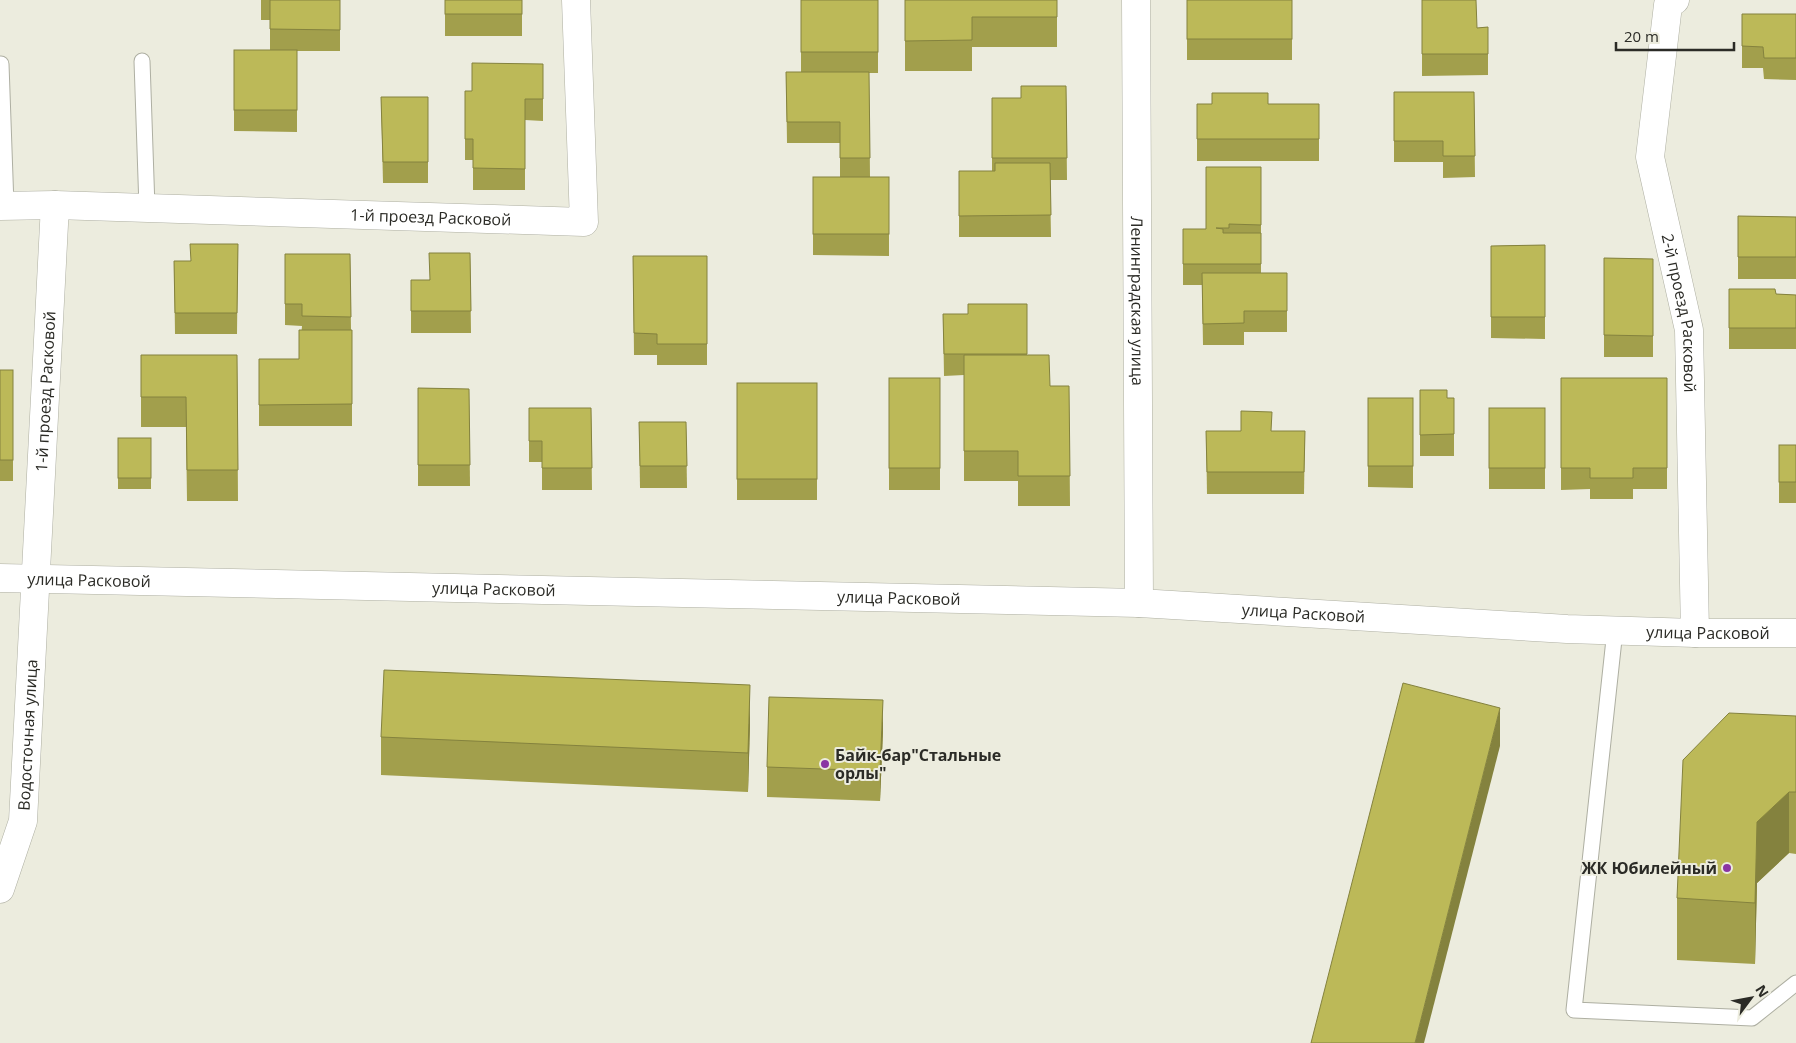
<svg xmlns="http://www.w3.org/2000/svg" width="1796" height="1043" viewBox="0 0 1796 1043" font-family="'Open Sans',sans-serif">
  <style>
    .lines { fill: none; stroke-linecap: round; stroke-linejoin: round }
    .service-casing { stroke: #aeafa2; stroke-width: 17 }
    .minor-casing { stroke: #aeafa2; stroke-width: 29 }
    .tertiary-casing { stroke: #aeafa2; stroke-width: 29 }
    .service { stroke: #fff; stroke-width: 15 }
    .minor { stroke: #fff; stroke-width: 28 }
    .tertiary { stroke: #fff; stroke-width: 28 }
    .wall { fill: #a29f4c }
    .shaded-wall { fill: #84823e }
    .building { fill: #bcb958; stroke: #84823e }
    .poi-dot { fill: #8a35a3; stroke: #ececde; stroke-width: 2 }
    .labels { text-anchor: middle; stroke-width: 4; stroke-linejoin: round; paint-order: stroke }
    .street-label { font-size: 16px; fill: #2b2b26; stroke: #ececde }
    .poi-label { font-size: 16px; font-weight: bold; fill: #2b2b26; stroke: #ececde; text-anchor: start }
  </style>
  <rect width="100%" height="100%" fill="#ececde"/>
  <g class="lines">
    <defs>
      <g id="service">
        <polyline points="142,61 147,208"/>
        <polyline points="1,64 6,206"/>
        <polyline points="1615,630 1574,1010 1752,1018 1796,983"/>
      </g>
      <g id="minor">
        <path id="s1" d="M1136,0L1139,603"/>
        <path id="s2" d="M1675,0L1668,5L1650,157L1689,330L1695,633"/>
        <path id="s3" d="M0,206L55,205L584,222L576,0"/>
        <path id="s4" d="M0,889L23,821L55,205"/>
      </g>
      <g id="tertiary">
        <path id="s5" d="M0,578L1139,603L1567,629L1695,633H1796"/>
      </g>
    </defs>
    <use href="#service" class="service-casing"/>
    <use href="#minor" class="minor-casing"/>
    <use href="#tertiary" class="tertiary-casing"/>
    <use href="#service" class="service"/>
    <use href="#minor" class="minor"/>
    <use href="#tertiary" class="tertiary"/>
  </g>
  <g class="wall">
    <polygon points="261,0 340,0 340,51 297,51 297,132 234,131 234,50 270,50 270,20 261,20"/>
    <rect x="445" y="0" width="77" height="36"/>
    <polygon points="801,0 878,0 878,73 869,73 870,177 889,177 889,256 813,255 813,177 840,177 840,143 787,143 786,72 801,72"/>
    <polygon points="905,0 1057,0 1057,47 972,47 972,71 905,71"/>
    <rect x="1187" y="0" width="105" height="60"/>
    <polygon points="1422,0 1477,28 1488,27 1488,75 1422,76"/>
    <polygon points="1742,14 1796,14 1796,80 1764,79 1763,68 1742,68"/>
    <polygon points="543,64 543,121 525,120 525,190 473,190 473,160 465,160 465,91 472,91"/>
    <polygon points="1066,86 1067,180 1050,180 1051,237 959,237 959,171 992,171 992,98 1021,98"/>
    <polygon points="1394,92 1474,92 1475,177 1443,178 1443,162 1394,162"/>
    <polygon points="381,97 428,97 428,183 383,183"/>
    <rect x="1197" y="104" width="122" height="57"/>
    <polygon points="1261,167 1261,273 1287,273 1287,332 1244,332 1244,345 1203,345 1202,285 1183,285 1183,229 1206,229"/>
    <polygon points="1738,216 1796,217 1796,279 1738,279"/>
    <polygon points="238,244 237,334 175,334 174,261 190,261"/>
    <polygon points="1545,245 1545,339 1491,338 1491,246"/>
    <polygon points="470,253 471,333 411,333 411,280 429,280"/>
    <polygon points="285,254 350,254 351,330 352,330 352,426 259,426 259,359 299,359 302,326 285,325"/>
    <polygon points="633,256 707,256 707,365 657,365 657,355 634,355"/>
    <polygon points="1604,258 1653,259 1653,357 1604,357"/>
    <polygon points="1729,289 1776,294 1796,295 1796,349 1729,349"/>
    <polygon points="1027,304 1027,355 1050,386 1069,386 1070,506 1018,506 1018,481 964,481 964,375 944,376 943,314 968,314"/>
    <polygon points="141,355 237,355 238,501 187,501 186,427 141,427"/>
    <rect x="0" y="370" width="13" height="111"/>
    <rect x="889" y="378" width="51" height="112"/>
    <polygon points="1561,378 1667,378 1667,489 1633,489 1633,499 1590,499 1590,489 1561,490"/>
    <rect x="737" y="383" width="80" height="117"/>
    <polygon points="418,388 469,389 470,486 418,486"/>
    <polygon points="1420,390 1447,398 1454,398 1454,456 1420,456"/>
    <polygon points="1368,398 1413,398 1413,488 1368,487"/>
    <polygon points="529,408 591,408 592,490 542,490 542,462 529,462"/>
    <rect x="1489" y="408" width="56" height="81"/>
    <polygon points="639,422 686,422 687,488 640,488"/>
    <polygon points="1206,431 1305,431 1304,494 1207,494"/>
    <rect x="118" y="438" width="33" height="51"/>
    <rect x="1779" y="445" width="17" height="58"/>
    <polygon points="1796,716 1796,854 1789,853 1757,883 1755,964 1677,960 1677,898"/>
    <polygon points="750,724 748,792 381,775 381,737"/>
    <polygon points="883,731 880,801 767,797 767,767"/>
  </g>
  <g class="shaded-wall">
    <polygon points="750,685 750,724 748,792 748,753"/>
    <polygon points="883,700 883,731 880,801 880,771"/>
    <polygon points="1500,708 1500,746 1424,1043 1415,1043"/>
    <polygon points="1789,792 1789,853 1757,883 1755,964 1755,903 1757,822"/>
  </g>
  <g class="building">
    <polygon points="270,0 340,0 340,30 270,29"/>
    <rect x="445" y="0" width="77" height="14"/>
    <rect x="801" y="0" width="77" height="52"/>
    <polygon points="905,0 1057,0 1057,17 972,17 972,40 905,41"/>
    <rect x="1187" y="0" width="105" height="39"/>
    <polygon points="1422,0 1476,0 1477,28 1488,27 1488,54 1422,54"/>
    <polygon points="1742,14 1796,14 1796,58 1764,58 1763,47 1742,46"/>
    <rect x="234" y="50" width="63" height="60"/>
    <polygon points="472,63 543,64 543,99 525,99 525,169 473,168 473,139 465,139 465,91 472,91"/>
    <polygon points="786,72 869,72 870,158 840,158 840,122 787,122"/>
    <polygon points="1021,86 1066,86 1067,158 992,158 992,98 1021,98"/>
    <polygon points="1394,92 1474,92 1475,156 1443,156 1443,141 1394,141"/>
    <polygon points="1212,93 1268,93 1268,104 1319,104 1319,139 1197,139 1197,104 1212,104"/>
    <polygon points="381,97 428,97 428,162 383,162"/>
    <polygon points="995,163 1050,163 1051,215 959,216 959,171 995,171"/>
    <polygon points="1206,167 1261,167 1261,225 1229,224 1229,228 1216,228 1223,229 1223,233 1261,233 1261,264 1183,264 1183,229 1206,229"/>
    <rect x="813" y="177" width="76" height="57"/>
    <polygon points="1738,216 1796,217 1796,257 1738,257"/>
    <polygon points="190,244 238,244 237,313 175,313 174,261 191,261"/>
    <polygon points="1545,245 1545,317 1491,317 1491,246"/>
    <polygon points="429,253 470,253 471,311 411,311 411,280 430,280"/>
    <polygon points="285,254 350,254 351,317 302,316 302,304 285,304"/>
    <polygon points="633,256 707,256 707,344 657,344 657,334 634,333"/>
    <polygon points="1604,258 1653,259 1653,336 1604,335"/>
    <polygon points="1202,273 1287,273 1287,311 1244,311 1244,323 1203,324"/>
    <polygon points="1729,289 1775,289 1776,294 1796,295 1796,328 1729,328"/>
    <polygon points="968,304 1027,304 1027,354 944,354 943,314 968,314"/>
    <polygon points="299,330 352,330 352,404 259,405 259,359 299,359"/>
    <polygon points="141,355 237,355 238,470 187,470 186,397 141,397"/>
    <polygon points="964,355 1049,355 1050,386 1069,386 1070,476 1018,476 1018,451 964,451"/>
    <rect x="0" y="370" width="13" height="90"/>
    <rect x="889" y="378" width="51" height="90"/>
    <polygon points="1561,378 1667,378 1667,468 1633,468 1633,478 1590,478 1590,468 1561,468"/>
    <rect x="737" y="383" width="80" height="96"/>
    <polygon points="418,388 469,389 470,465 418,465"/>
    <polygon points="1420,390 1447,390 1447,398 1454,398 1454,434 1420,435"/>
    <rect x="1368" y="398" width="45" height="68"/>
    <polygon points="529,408 591,408 592,468 542,468 542,441 529,441"/>
    <rect x="1489" y="408" width="56" height="60"/>
    <polygon points="1241,411 1272,412 1271,431 1305,431 1304,472 1207,472 1206,431 1241,431"/>
    <polygon points="639,422 686,422 687,466 640,466"/>
    <rect x="118" y="438" width="33" height="40"/>
    <rect x="1779" y="445" width="17" height="37"/>
    <polygon points="384,670 750,685 748,753 381,737"/>
    <polygon points="1403,683 1500,708 1415,1043 1311,1043"/>
    <polygon points="769,697 883,700 880,771 767,767"/>
    <polygon points="1729,713 1796,716 1796,792 1789,792 1757,822 1755,903 1677,898 1683,760"/>
  </g>
  <g class="poi-dot">
    <circle cx="825" cy="764" r="5"/>
    <circle cx="1727" cy="868" r="5"/>
  </g>
  <g class="labels">
    <g class="street-label">
      <text dy="6" stroke="none"><textPath href="#s3" startOffset="431">1-й проезд Расковой</textPath></text>
      <text dy="6" stroke="none"><textPath href="#s1" startOffset="301">Ленинградская улица</textPath></text>
      <text dy="6" stroke="none"><textPath href="#s2" startOffset="321">2-й проезд Расковой</textPath></text>
      <text dy="6" stroke="none"><textPath href="#s4" startOffset="502">1-й проезд Расковой</textPath></text>
      <text dy="6" stroke="none"><textPath href="#s5" startOffset="89">улица Расковой</textPath></text>
      <text dy="6" stroke="none"><textPath href="#s5" startOffset="494">улица Расковой</textPath></text>
      <text dy="6" stroke="none"><textPath href="#s5" startOffset="899">улица Расковой</textPath></text>
      <text dy="6" stroke="none"><textPath href="#s5" startOffset="1304">улица Расковой</textPath></text>
      <text dy="6" stroke="none"><textPath href="#s5" startOffset="1709">улица Расковой</textPath></text>
      <text dy="6" stroke="none"><textPath href="#s4" startOffset="158">Водосточная улица</textPath></text>
    </g>
    <g class="poi-label">
      <text x="835" y="761">Байк-бар"Стальные<tspan x="835" dy="18">орлы"</tspan></text>
      <text x="1717" y="874" text-anchor="end">ЖК Юбилейный</text>
    </g>
  </g>
  <g transform="translate(1751 998) rotate(58)" stroke="#ececde" stroke-width="4" paint-order="stroke">
  <path d="M0-4L9 19L0 12L-9 19Z" fill="#2b2b26"/>
  <text y="-8" font-size="14" font-weight="bold" text-anchor="middle" fill="#2b2b26">N</text>
  </g>
  <path d="M1616 42v8h118v-8" fill="none" stroke="#2b2b26" stroke-width="2.5"/>
  <text x="1624" y="42" font-size="15" fill="#2b2b26" stroke="#ececde" stroke-width="4" paint-order="stroke">20 m</text>
</svg>
